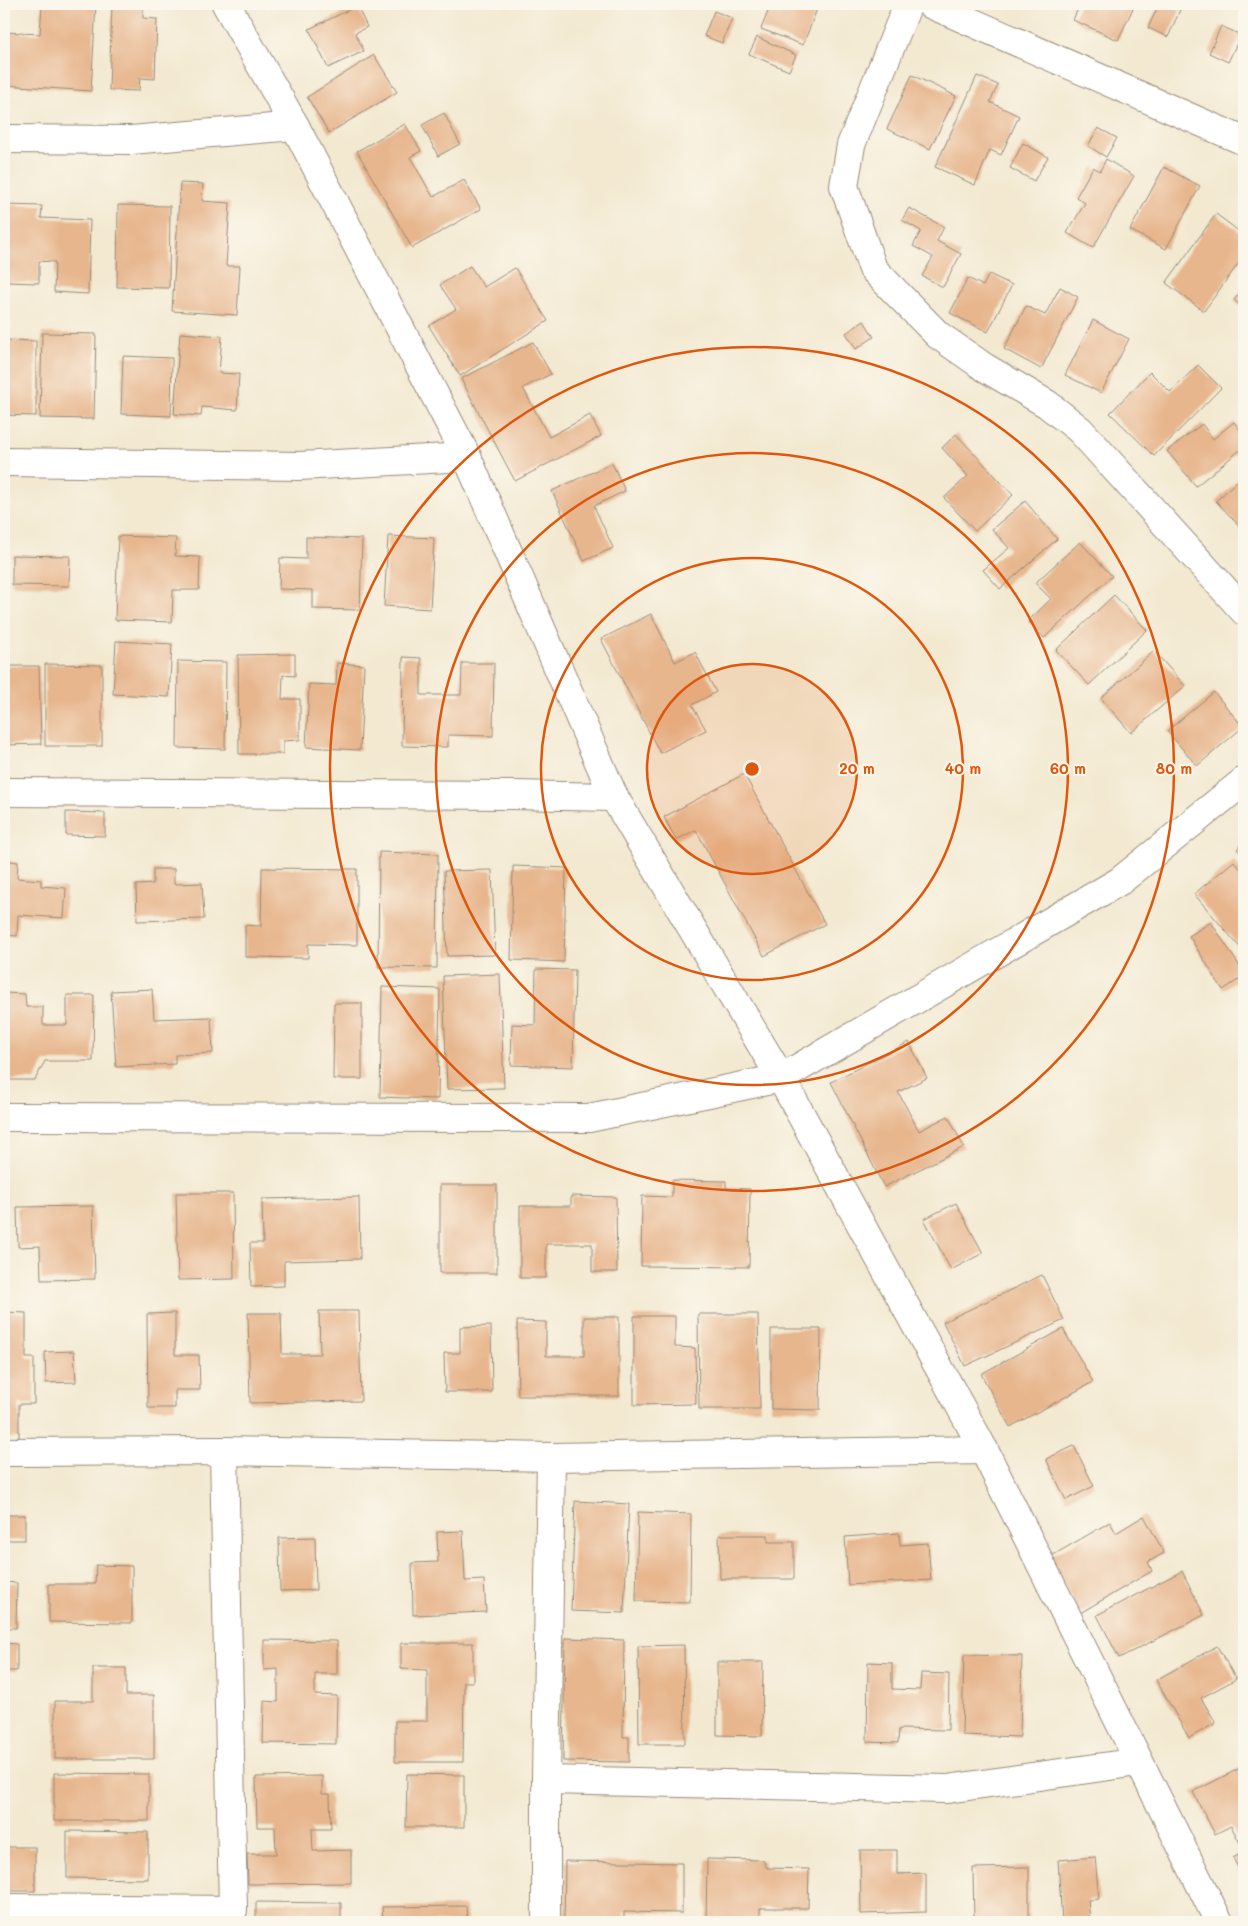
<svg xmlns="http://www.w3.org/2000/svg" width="1248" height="1926" viewBox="0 0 1248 1926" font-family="Mali,sans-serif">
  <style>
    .building { fill: #e7b68d }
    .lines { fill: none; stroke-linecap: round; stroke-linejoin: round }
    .street-casing { stroke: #978a78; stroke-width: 30 }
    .street { stroke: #fff; stroke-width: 28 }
    .ring { fill: none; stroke: #df570d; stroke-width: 2.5 }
    .centre { fill: #df570d; stroke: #fbf7ec; stroke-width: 2.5 }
    .ring-label { font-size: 15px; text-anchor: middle; font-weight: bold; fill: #df570d; stroke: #fbf7ec; stroke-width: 4; stroke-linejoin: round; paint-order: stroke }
  </style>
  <rect width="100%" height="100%" fill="#fbf7ec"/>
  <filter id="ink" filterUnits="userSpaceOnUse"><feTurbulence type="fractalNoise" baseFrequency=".02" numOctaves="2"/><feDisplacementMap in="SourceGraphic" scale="10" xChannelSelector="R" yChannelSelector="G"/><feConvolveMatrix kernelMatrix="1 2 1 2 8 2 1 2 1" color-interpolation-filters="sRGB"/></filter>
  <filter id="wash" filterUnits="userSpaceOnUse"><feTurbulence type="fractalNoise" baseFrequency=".0096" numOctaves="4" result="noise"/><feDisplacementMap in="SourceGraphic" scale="20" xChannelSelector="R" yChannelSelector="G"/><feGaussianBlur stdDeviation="1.12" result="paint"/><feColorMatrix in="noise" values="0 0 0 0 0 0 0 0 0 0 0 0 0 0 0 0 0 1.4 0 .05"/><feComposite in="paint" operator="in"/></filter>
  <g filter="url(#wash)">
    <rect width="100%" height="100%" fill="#f3e9d1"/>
    <g id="blocks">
      <g class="building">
        <polygon points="42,4 96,4 91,91 4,85 4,32 40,34"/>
        <polygon points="112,4 143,4 143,18 157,19 155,79 140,78 139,91 109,90"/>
        <polygon points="771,4 819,4 803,45 761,29"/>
        <polygon points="1080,4 1135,4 1118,40 1073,20"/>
        <polygon points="1159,4 1168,4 1180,10 1168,37 1148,28"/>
        <polygon points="357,6 367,27 355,33 364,51 328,68 309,29"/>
        <polygon points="714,11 732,18 722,43 704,36"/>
        <polygon points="1221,26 1241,35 1228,62 1209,53"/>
        <polygon points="757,37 796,55 789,71 749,54"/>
        <polygon points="374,55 397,92 329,133 307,97"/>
        <polygon points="912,75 956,96 930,149 887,129"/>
        <polygon points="977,76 998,85 990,102 1019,116 1001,155 990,150 975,185 935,167"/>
        <polygon points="444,113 460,144 438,156 422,125"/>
        <polygon points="405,124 421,151 410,157 433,197 464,180 481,209 412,248 357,151"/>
        <polygon points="1098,128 1117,138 1106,157 1088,146"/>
        <polygon points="1023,143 1048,157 1034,181 1010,168"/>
        <polygon points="1106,159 1134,176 1093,248 1067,233 1085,203 1076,197 1093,167 1100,171"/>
        <polygon points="1164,167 1200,186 1166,249 1130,230"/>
        <polygon points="180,183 203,184 202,201 230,203 226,266 240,266 237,315 172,311"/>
        <polygon points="4,205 42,206 41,218 90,220 88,294 54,292 55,262 39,261 39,283 4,282"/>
        <polygon points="118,205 170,206 169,288 117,287"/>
        <polygon points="909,208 944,227 937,241 961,254 943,287 922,276 933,257 913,246 921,231 902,220"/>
        <polygon points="1216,214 1244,235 1244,256 1204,311 1166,283"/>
        <polygon points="470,266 484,287 515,268 548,321 460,376 429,326 456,309 440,285"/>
        <polygon points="989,274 1012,285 988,332 950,313 968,278 983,286"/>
        <polygon points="1060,287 1078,297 1041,369 1004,349 1026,306 1045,315"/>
        <polygon points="1244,288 1244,309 1234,300"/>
        <polygon points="1093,320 1129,339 1101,393 1065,375"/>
        <polygon points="864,321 874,337 856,349 846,333"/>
        <polygon points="42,333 96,334 94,419 40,418"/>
        <polygon points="180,333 222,336 219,373 239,374 237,410 202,407 201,416 174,414"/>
        <polygon points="4,340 36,341 36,416 4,415"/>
        <polygon points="533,342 551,374 523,388 549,437 590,415 601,436 515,481 461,379"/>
        <polygon points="123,356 172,358 171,416 121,414"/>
        <polygon points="1198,365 1221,388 1154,456 1110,413 1150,372 1170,392"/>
        <polygon points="1234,422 1244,435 1244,447 1196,486 1167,451 1202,424 1213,439"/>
        <polygon points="956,434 1013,495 975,531 944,498 968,476 942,448"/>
        <polygon points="612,463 625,491 594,506 613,548 584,561 552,491"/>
        <polygon points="1244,474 1244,531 1216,501"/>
        <polygon points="1025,501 1057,539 1000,589 983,570 1009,548 992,529"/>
        <polygon points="118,536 176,538 175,556 200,557 199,590 173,590 172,622 115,620"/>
        <polygon points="388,536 434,538 430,609 384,606"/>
        <polygon points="306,537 362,539 360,610 313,609 313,590 279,589 280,558 306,559"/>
        <polygon points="1080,542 1112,576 1044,638 1028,621 1051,599 1035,583"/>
        <polygon points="12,555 70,556 69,586 12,585"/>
        <polygon points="1114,595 1147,630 1089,685 1056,650"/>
        <polygon points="651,614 675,662 695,652 716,692 692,705 706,730 660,753 601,639"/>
        <polygon points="116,641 172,644 169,697 113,694"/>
        <polygon points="1154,651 1185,686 1131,733 1101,698"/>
        <polygon points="295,654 295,676 283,675 282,699 300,699 300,740 283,741 283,754 239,754 238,655"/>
        <polygon points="403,657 421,658 421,695 461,695 462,663 494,663 493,736 448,735 448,747 402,746"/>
        <polygon points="178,661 226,662 225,749 177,748"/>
        <polygon points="337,663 364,665 360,750 306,747 309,684 336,685"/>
        <polygon points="45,664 102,665 102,746 45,746"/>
        <polygon points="4,666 39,666 41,744 4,745"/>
        <polygon points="1214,692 1243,727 1197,766 1167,731"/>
        <polygon points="744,774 825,924 764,956 696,830 676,840 664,817"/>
        <polygon points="66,812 105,813 105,836 66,835"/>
        <polygon points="1244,842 1244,857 1237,849"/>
        <polygon points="379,852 438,854 437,968 378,967"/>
        <polygon points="4,860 18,862 17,878 41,880 41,886 66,888 64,918 18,915 17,936 4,935"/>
        <polygon points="1234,861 1244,873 1244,952 1194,894"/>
        <polygon points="513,866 566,868 564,962 511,960"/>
        <polygon points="262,868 357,869 357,945 308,944 308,958 245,957 245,925 261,926"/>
        <polygon points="153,869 174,869 174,884 202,883 204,919 137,921 136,885 153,884"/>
        <polygon points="492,870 495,955 447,956 444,871"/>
        <polygon points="1211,922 1244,973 1244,976 1223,990 1189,936"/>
        <polygon points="536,969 575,970 573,1067 511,1065 512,1024 535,1025"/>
        <polygon points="500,974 504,1088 447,1089 443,976"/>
        <polygon points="382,987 440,989 438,1099 380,1097"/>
        <polygon points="152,989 154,1019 211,1017 213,1053 175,1055 175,1064 116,1067 111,991"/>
        <polygon points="4,993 25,994 26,1007 43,1007 43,1025 67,1025 67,995 94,995 93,1061 45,1061 35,1080 4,1080"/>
        <polygon points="334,1003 362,1003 362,1079 333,1079"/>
        <polygon points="909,1042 927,1078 898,1092 919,1131 948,1116 964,1147 884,1187 831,1082"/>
        <polygon points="672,1180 726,1181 726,1188 750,1189 749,1267 641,1266 642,1196 672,1197"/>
        <rect x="440" y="1185" width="57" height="88"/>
        <polygon points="176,1193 233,1193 234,1279 178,1280"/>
        <polygon points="571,1196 616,1197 617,1272 592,1272 592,1244 546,1244 546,1278 520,1278 520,1206 571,1206"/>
        <polygon points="359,1197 360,1259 284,1261 284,1286 251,1287 250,1243 263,1243 262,1199"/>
        <polygon points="956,1203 983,1253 951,1270 924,1219"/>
        <polygon points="93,1206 95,1279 41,1280 40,1246 18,1247 17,1207"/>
        <polygon points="1042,1275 1064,1320 965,1366 943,1322"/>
        <polygon points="319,1311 359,1311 361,1401 250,1403 248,1313 281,1313 282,1354 320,1354"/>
        <polygon points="4,1312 26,1313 26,1358 34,1358 34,1404 19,1404 19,1438 4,1438"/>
        <polygon points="175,1313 175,1355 199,1355 200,1390 175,1390 175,1408 148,1408 147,1314"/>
        <polygon points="698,1314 758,1314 760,1409 699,1409"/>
        <polygon points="634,1316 675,1316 675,1347 695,1348 696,1404 634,1405"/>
        <polygon points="584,1317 619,1317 619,1396 518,1396 517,1321 546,1322 546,1356 584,1356"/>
        <polygon points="491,1326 492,1392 445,1392 444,1353 460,1353 460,1327"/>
        <polygon points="771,1329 821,1329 820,1410 771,1409"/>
        <polygon points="1063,1329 1093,1382 1010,1427 981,1374"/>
        <polygon points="74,1351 76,1382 46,1383 45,1352"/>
        <polygon points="1074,1446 1094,1486 1066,1500 1046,1459"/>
        <polygon points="575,1501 629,1504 624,1613 571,1611"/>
        <polygon points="638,1512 691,1514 690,1602 636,1601"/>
        <rect x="4" y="1515" width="21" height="25"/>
        <polygon points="1144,1516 1164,1553 1148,1562 1152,1571 1080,1613 1048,1558 1110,1522 1116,1533"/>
        <polygon points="463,1531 465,1581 484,1580 486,1612 413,1615 412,1563 438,1562 437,1532"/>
        <polygon points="899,1533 900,1545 928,1543 931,1580 848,1585 845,1537"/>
        <polygon points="719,1535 768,1535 768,1542 794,1542 794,1579 720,1579"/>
        <polygon points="315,1537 316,1590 280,1591 279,1538"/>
        <polygon points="96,1565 132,1566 132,1623 49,1622 49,1584 95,1584"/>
        <polygon points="1182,1571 1204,1615 1119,1658 1097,1615"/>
        <polygon points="4,1582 17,1583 16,1628 4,1628"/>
        <polygon points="565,1638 624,1640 623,1737 629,1737 629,1762 563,1761"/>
        <polygon points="264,1640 337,1641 337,1674 315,1674 315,1695 337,1696 336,1744 263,1743 264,1701 278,1702 278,1669 264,1670"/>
        <polygon points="4,1643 17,1644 17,1671 4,1671"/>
        <polygon points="401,1643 473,1643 473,1682 464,1682 463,1762 395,1762 395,1721 427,1721 427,1670 401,1669"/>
        <polygon points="684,1645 685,1744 639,1744 638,1646"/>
        <polygon points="1217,1646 1236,1679 1201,1698 1216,1723 1189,1738 1156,1680"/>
        <polygon points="964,1655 1022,1656 1020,1737 962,1735"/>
        <polygon points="717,1662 763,1662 762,1736 717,1735"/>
        <polygon points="868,1662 892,1663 892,1689 920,1690 921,1673 949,1674 948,1730 899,1729 898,1743 867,1742"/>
        <polygon points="93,1668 126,1668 126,1695 154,1695 154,1759 55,1759 55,1701 93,1701"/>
        <polygon points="1244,1766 1244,1851 1231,1826 1215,1834 1193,1792"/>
        <polygon points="54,1773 149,1774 149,1821 54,1821"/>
        <polygon points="407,1774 464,1775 464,1827 406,1827"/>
        <polygon points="322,1776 322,1794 330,1794 331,1829 312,1829 313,1851 351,1850 351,1883 248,1884 247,1854 276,1854 275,1827 257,1827 256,1777"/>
        <polygon points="67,1831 148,1832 148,1879 67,1878"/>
        <rect x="4" y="1847" width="31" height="44"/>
        <polygon points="860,1850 897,1850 897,1874 926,1873 926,1912 861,1914"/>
        <polygon points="1244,1852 1244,1879 1233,1858"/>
        <polygon points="1095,1857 1099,1899 1088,1900 1090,1922 1062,1922 1058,1860"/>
        <polygon points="707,1859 763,1860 767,1868 809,1869 808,1908 760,1908 760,1922 706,1922"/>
        <polygon points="565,1861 682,1863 682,1913 624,1912 624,1922 564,1922"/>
        <polygon points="1029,1867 1029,1922 974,1922 973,1868"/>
        <polygon points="256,1902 341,1903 341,1922 256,1922"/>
        <polygon points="466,1906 467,1922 383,1922 382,1907"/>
      </g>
    </g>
  </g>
  <g filter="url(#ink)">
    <use href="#blocks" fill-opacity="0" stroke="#978a78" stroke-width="1"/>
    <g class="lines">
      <defs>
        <g id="street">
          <polyline points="226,4 295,126 467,457 614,797 781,1078 984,1450 1219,1922"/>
          <polyline points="908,4 851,145 844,186 873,269 938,335 984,367 1047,404 1080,430 1244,611"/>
          <polyline points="930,4 1244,141"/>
          <polyline points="4,139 131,140 295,126"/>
          <polyline points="4,462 299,466 467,457"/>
          <polyline points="4,792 512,795 614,797"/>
          <polyline points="4,1117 589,1118 781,1078 1120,881 1244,781"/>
          <polyline points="4,1452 224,1451 551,1457 984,1450"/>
          <polyline points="546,1780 947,1789 1138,1762"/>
          <polyline points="4,1908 233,1910 224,1451"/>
          <polyline points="546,1922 546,1780 551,1457"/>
        </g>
      </defs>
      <use href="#street" class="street-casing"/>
      <use href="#street" class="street"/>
    </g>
  </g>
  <circle cx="752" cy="769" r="105" fill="#df570d" fill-opacity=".12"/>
  <g class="ring">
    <circle cx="752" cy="769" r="105"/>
    <circle cx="752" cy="769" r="211"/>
    <circle cx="752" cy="769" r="316"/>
    <circle cx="752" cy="769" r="422"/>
  </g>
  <circle cx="752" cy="769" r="8" class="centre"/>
  <g class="ring-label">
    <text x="857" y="774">20 m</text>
    <text x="963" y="774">40 m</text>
    <text x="1068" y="774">60 m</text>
    <text x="1174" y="774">80 m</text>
  </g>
  <rect width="1248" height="1926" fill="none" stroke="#fbf7ec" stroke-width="20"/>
</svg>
